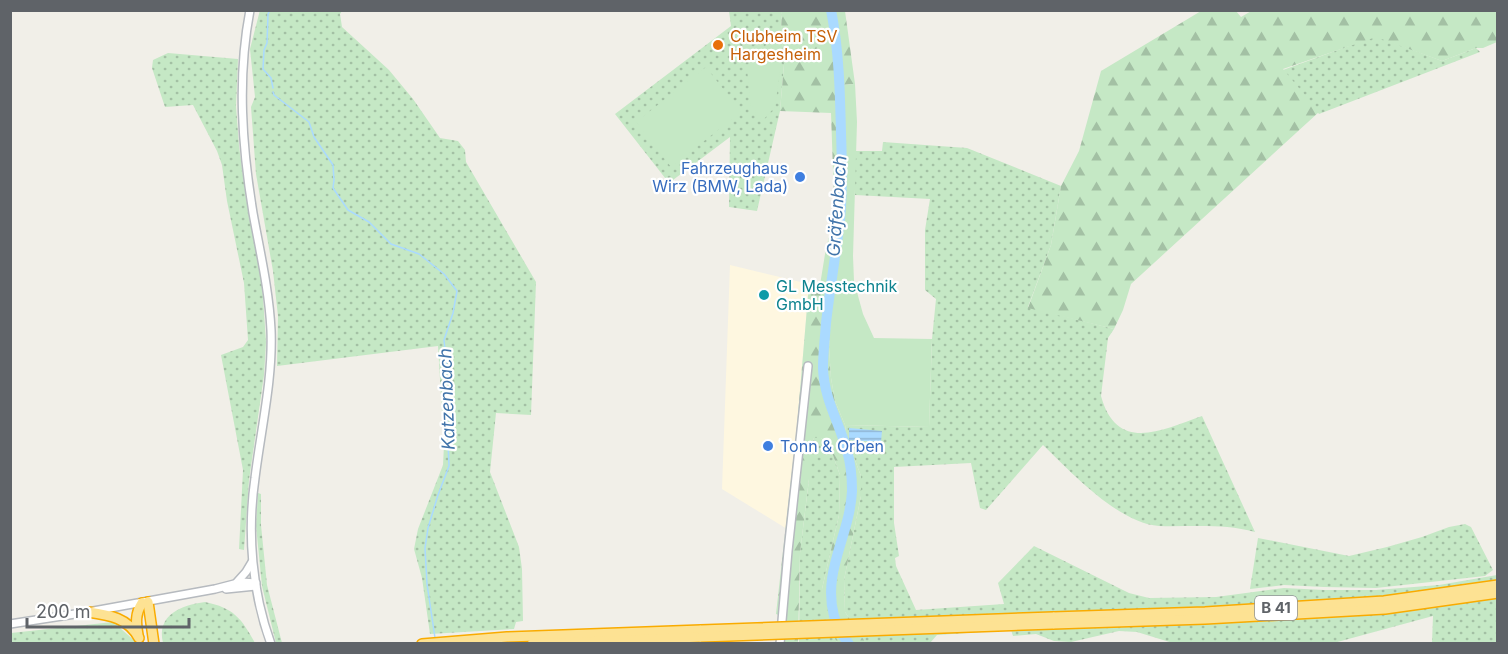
<svg xmlns="http://www.w3.org/2000/svg" width="1508" height="654" viewBox="0 0 1508 654" font-family="Inter,sans-serif">
  <style>
    .commercial { fill: #fef7e0 }
    .grass { fill: url(#grass-dots) }
    .forest { fill: url(#forest-firs) }
    .garden { fill: #c5e8c5 }
    .water { fill: url(#water-rules) }
    .lines { fill: none; stroke-linecap: round; stroke-linejoin: round }
    .stream { stroke: #aadaff; stroke-width: 1.5 }
    .river { stroke: #aadaff; stroke-width: 10 }
    .secondary-casing { stroke: #b6babf; stroke-width: 10 }
    .highway-casing { stroke: #f9ab00; stroke-width: 12 }
    .secondary { stroke: #fff; stroke-width: 7 }
    .highway { stroke: #fde293; stroke-width: 9 }
    .highway-bridge-casing { stroke: #f9ab00; stroke-width: 12; stroke-linecap: butt }
    .highway-bridge { stroke: #fde293; stroke-width: 9 }
    .food-dot { fill: #e8710a; stroke: #fff; stroke-width: 2 }
    .shop-dot { fill: #3f7fe0; stroke: #fff; stroke-width: 2 }
    .culture-dot { fill: #0f9aa8; stroke: #fff; stroke-width: 2 }
    .labels { text-anchor: middle; stroke-width: 4.5; stroke-linejoin: round; paint-order: stroke }
    .shield { fill: #fff; stroke: #8f9295; stroke-width: 1.5 }
    .shield-label { font-size: 15px; font-weight: bold; fill: #5f6368 }
    .food-label { font-size: 16px; fill: #c56008; stroke: #fff; text-anchor: start }
    .shop-label { font-size: 16px; fill: #366cbe; stroke: #fff; text-anchor: end }
    .culture-label { font-size: 16px; fill: #0d838f; stroke: #fff; text-anchor: start }
    .water-label { font-size: 18px; font-style: italic; fill: #4174aa; stroke: #fff }
  </style>
  <defs>
    <pattern id="grass-dots" width="8" height="8" patternUnits="userSpaceOnUse" patternTransform="scale(1.5)"><rect width="8" height="8" fill="#c5e8c5"/><path d="M2 2h.1M6 6h.1" fill="none" stroke="#a3c0a4" stroke-width="1.8" stroke-linecap="round"/></pattern>
    <pattern id="forest-firs" width="22" height="20" patternUnits="userSpaceOnUse" patternTransform="scale(1.5)"><rect width="22" height="20" fill="#c5e8c5"/><path d="M5 1l3.5 6h-7zM16 11l3.5 6h-7z" fill="#a3c0a4"/></pattern>
    <pattern id="water-rules" width="6" height="5" patternUnits="userSpaceOnUse" patternTransform="scale(1.5)"><rect width="6" height="5" fill="#aadaff"/><path d="M0 2.5h6" fill="none" stroke="#8eb4d2"/></pattern>
  </defs>
  <rect width="100%" height="100%" fill="#f1efe8"/>
  <polygon class="commercial" points="730,265 809,284 797,426 787,529 722,489"/>
  <g class="grass">
    <polygon points="260,10 342,11 340,14 342,27 389,70 413,99 440,138 458,141 465,150 466,162 536,282 531,415 496,413 490,472 519,547 522,569 523,621 516,622 514,629 430,634 422,578 414,549 418,529 443,465 444,445 438,346 277,366 278,316 273,271 256,174 251,107 255,97 250,49"/>
    <polygon points="729,11 782,11 781,30 784,64 780,111 757,211 729,207 730,137 669,183 615,114 731,26"/>
    <polygon points="1376,36 1442,61 1476,48 1480,52 1319,114 1283,70"/>
    <polygon points="168,53 238,59 236,106 239,146 246,198 262,282 266,342 264,375 249,480 244,550 239,549 243,470 221,355 243,347 248,340 244,283 227,201 222,165 217,151 193,105 165,107 152,68 153,60"/>
    <path d="M883,142L967,148L1061,186L1051,245L1028,307L1114,329L1108,338L1101,396C1117,454 1162,430 1202,416L1255,532C1223,523 1191,527 1159,526C1118,523 1071,472 1043,445L986,510L980,508L971,463L894,467V523L899,556L895,558L896,566L916,610L1004,604L998,583L1034,546L1129,593L1149,598L1216,597L1284,588L1324,590H1376L1439,585L1497,575V643H1432L1433,616L1330,644H1176L1137,632L1119,631L1071,642L1054,641L1036,634L1013,636L1011,630L937,635L930,643H866L845,612L844,580L861,496V476L847,439L845,425L929,427L932,339L936,299L925,290V230L930,199L855,195V151H882Z"/>
    <polygon points="814,438 821,438 829,444 840,475 839,515 822,589 837,643 799,644 800,553 809,479 809,452"/>
    <polygon points="258,493 261,494 261,525 267,585 282,643 276,643 262,586 256,526"/>
    <polygon points="1465,524 1471,527 1493,570 1485,576 1376,588 1324,587 1284,585 1250,589 1258,538 1349,556 1387,547 1422,537 1449,527"/>
    <path d="M205,602C234,608 241,618 255,643H163C156,615 181,605 205,602Z"/>
    <polygon points="113,622 135,641 135,643 11,643 11,633"/>
  </g>
  <g class="forest">
    <polygon points="1253,10 1497,11 1497,42 1483,48 1476,48 1442,61 1376,37 1283,69 1319,112 1131,284 1123,310 1114,329 1028,308 1051,245 1061,186 1079,151 1101,71 1201,11 1236,11 1241,17"/>
    <polygon points="782,11 845,11 855,84 841,85 843,199 833,282 829,347 831,378 835,401 845,425 847,439 861,476 861,496 844,580 845,612 866,643 837,643 823,610 822,589 839,515 840,475 829,444 821,438 814,438 809,452 809,479 800,553 798,643 785,643 786,618 776,614 797,426 809,284 820,285 826,248 832,226 834,200 831,113 780,111 784,64 781,30"/>
  </g>
  <g class="garden">
    <polygon points="778,32 781,65 775,107 764,119 756,118 755,109 751,106 747,69 751,61"/>
    <polygon points="706,67 741,112 671,167 636,122"/>
    <polygon points="855,84 857,122 853,256 854,281 863,314 874,338 932,339 929,427 845,425 835,401 831,378 829,347 833,282 843,199 841,85"/>
  </g>
  <polygon class="water" points="849,428 882,431 881,442 849,440"/>
  <g class="lines">
    <g class="stream">
      <polyline points="270,10 268,14 267,43 264,50 263,69 271,78 273,88"/>
      <polyline points="273,92 274,95 309,122 314,137 333,165 334,180 333,188 348,210 369,222 391,244 419,254 444,274 457,291 453,313 444,340 447,369 446,391 449,466 438,495 428,528 425,548 427,584 435,638"/>
    </g>
    <path class="river" d="M831,10C839,50 840,92 841,133C842,161 843,191 840,219C836,254 830,288 826,323C825,338 823,353 823,368C824,399 839,422 847,451C851,464 852,478 852,491C850,535 822,571 834,616C838,627 841,635 849,644"/>
    <defs>
      <g id="secondary">
        <path d="M250,10C237,78 242,146 253,213C260,252 269,290 271,330C273,379 261,429 255,478C247,533 252,592 271,644"/>
        <polyline points="237,582 246,572 252,562"/>
        <polyline points="226,589 256,586"/>
        <polyline points="10,624 88,612 215,589 242,582 256,583"/>
        <polyline points="780,644 788,551 808,366"/>
      </g>
      <g id="highway">
        <polyline points="148,602 154,644"/>
        <path d="M88,612C110,615 128,618 139,638"/>
        <polyline points="1053,617 1205,612 1384,601 1498,585"/>
        <polyline points="1053,624 1205,619 1385,609 1498,593"/>
        <path d="M138,635C136,623 135,614 142,603"/>
        <polyline points="422,644 507,637 701,630"/>
        <polyline points="532,644 701,637"/>
      </g>
    </defs>
    <use href="#secondary" class="secondary-casing"/>
    <use href="#highway" class="highway-casing"/>
    <use href="#secondary" class="secondary"/>
    <use href="#highway" class="highway"/>
    <defs>
      <g id="highway-bridge">
        <polyline points="701,630 1053,617"/>
        <polyline points="701,637 1053,624"/>
      </g>
    </defs>
    <use href="#highway-bridge" class="highway-bridge-casing"/>
    <use href="#highway-bridge" class="highway-bridge"/>
  </g>
  <circle class="food-dot" cx="718" cy="45" r="6"/>
  <g class="shop-dot">
    <circle cx="800" cy="177" r="6"/>
    <circle cx="768" cy="446" r="6"/>
  </g>
  <circle class="culture-dot" cx="764" cy="295" r="6"/>
  <g class="labels">
    <rect class="shield" x="1255" y="596" width="42" height="24" rx="4.5"/>
    <g class="shield-label">
      <text x="1276" y="613">B 41</text>
    </g>
    <g class="food-label">
      <text x="730" y="42">Clubheim TSV<tspan x="730" dy="18">Hargesheim</tspan></text>
    </g>
    <g class="shop-label">
      <text x="788" y="174">Fahrzeughaus<tspan x="788" dy="18">Wirz (BMW, Lada)</tspan></text>
      <text x="780" y="452" text-anchor="start">Tonn &amp; Orben</text>
    </g>
    <g class="culture-label">
      <text x="776" y="292">GL Messtechnik<tspan x="776" dy="18">GmbH</tspan></text>
    </g>
    <g class="water-label">
      <text transform="translate(837 206) rotate(-86)" y="6">Gräfenbach</text>
      <text transform="translate(447 399) rotate(-92)" y="6">Katzenbach</text>
    </g>
  </g>
  <rect width="1508" height="654" fill="none" stroke="#5f6368" stroke-width="24"/>
  <path d="M27 618v9h162v-9" fill="none" stroke="#5f6368" stroke-width="3"/>
  <text x="36" y="618" font-size="18" fill="#5f6368" stroke="#ffffff" stroke-width="4.5" paint-order="stroke">200 m</text>
</svg>
